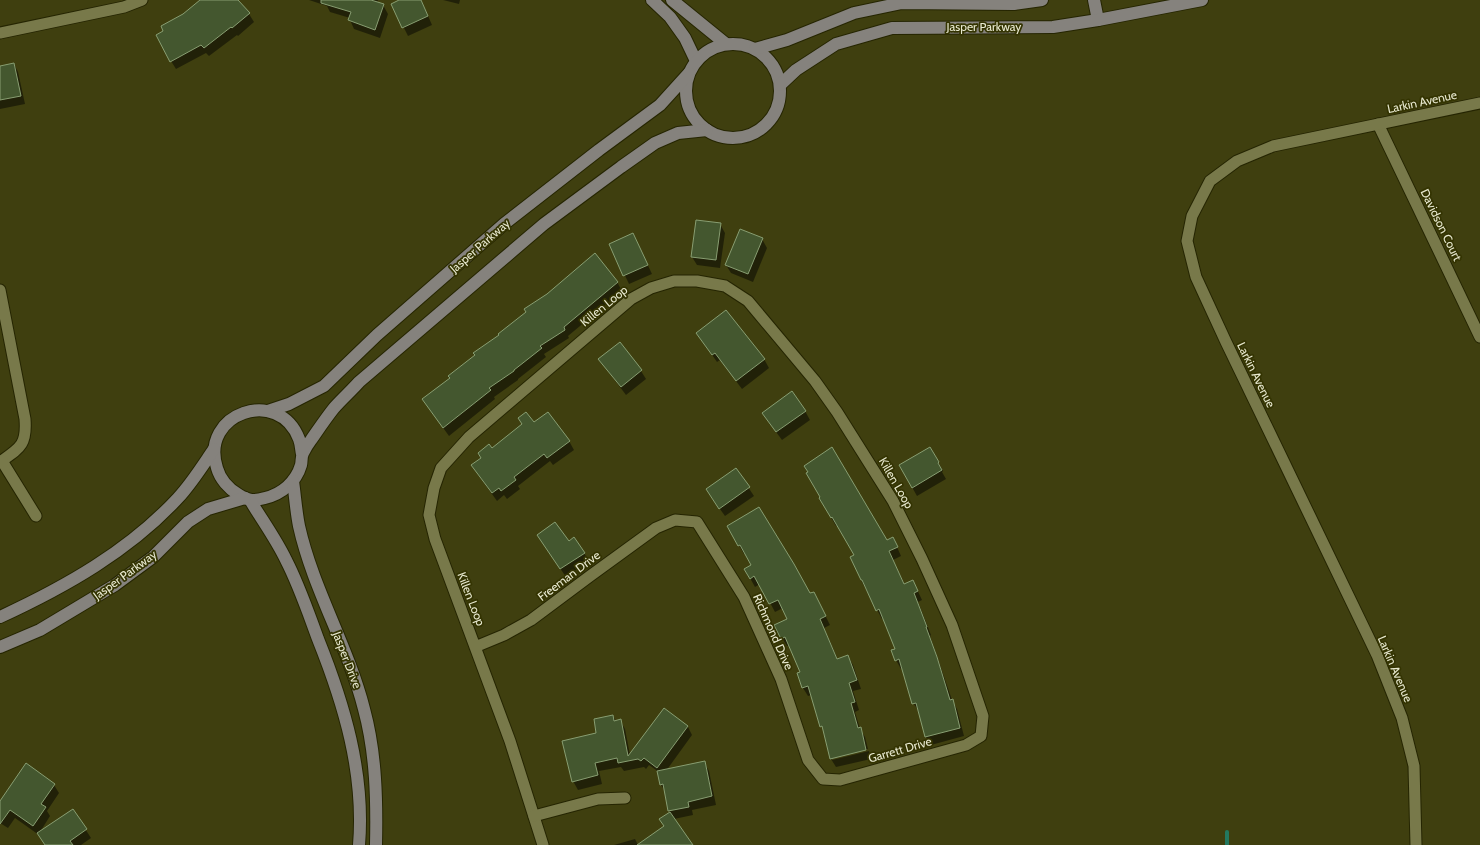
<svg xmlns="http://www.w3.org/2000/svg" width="1480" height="845" viewBox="0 0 1480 845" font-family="Cabin,sans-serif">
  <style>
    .shadow { fill: #0007 }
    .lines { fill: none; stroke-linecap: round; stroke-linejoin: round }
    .stream { stroke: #23785f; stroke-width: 4 }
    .building { fill: #44572f; stroke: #889e72 }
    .street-casing { stroke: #252502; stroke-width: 13 }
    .secondary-casing { stroke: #252502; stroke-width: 14 }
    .street { stroke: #78794a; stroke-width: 11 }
    .secondary { stroke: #85827d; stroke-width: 12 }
    .labels { text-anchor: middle; stroke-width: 3.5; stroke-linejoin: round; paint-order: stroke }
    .street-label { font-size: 12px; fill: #e8e9d0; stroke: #343402 }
  </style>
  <rect width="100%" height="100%" fill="#3f3f0f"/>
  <g class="shadow">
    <polygon points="202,0 237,0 249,14 254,22 238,36 237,35 209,56 206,53 176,69 171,61 165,31"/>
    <polygon points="309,0 378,0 377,3 383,5 388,14 380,38 354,29 350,20 350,18 330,12 327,6"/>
    <polygon points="401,0 421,0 432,25 408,36 392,4"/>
    <polygon points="443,0 460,0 459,4"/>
    <polygon points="14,64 18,72 25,104 0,109 0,67"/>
    <polygon points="720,224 725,233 720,268 697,265 692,257"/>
    <polygon points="633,234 652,274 629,284 610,244"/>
    <polygon points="762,239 767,248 753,282 731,273 726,265"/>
    <polygon points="617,282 622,291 568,336 569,338 544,354 546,357 518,379 518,380 494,397 495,399 449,436 423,400"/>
    <polygon points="697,333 764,359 769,368 742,389 720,360 717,362"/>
    <polygon points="619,343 641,371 646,379 626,395 605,367 600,359"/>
    <polygon points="805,411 810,420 782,440 768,421"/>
    <polygon points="534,424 569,441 574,450 553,465 550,461 518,486 520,489 507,499 504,495 497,501 472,466 491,449"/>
    <polygon points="930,448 943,471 942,472 946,479 917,496 900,466"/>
    <polygon points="736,469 754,496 725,516 712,498"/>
    <polygon points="825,507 897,547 901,556 893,560 905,585 913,581 922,600 918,602 931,635 930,636 952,700 957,709 964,736 931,745 926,737 919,711 913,703 903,668 901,669 896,660 896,649 884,618 882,619 861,580 855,556 838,525 836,526"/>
    <polygon points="728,526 818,601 830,625 824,628 838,660 848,656 853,665 861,689 853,691 859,710 855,712 860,729 865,737 868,749 832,758 832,760 869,751 871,759 836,767 831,759 824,731 812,695 808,696 803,688 798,674 802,673 790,645 787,646 782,638 788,619 783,608 775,612 760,584 755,587 745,569 753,565 746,552 744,554"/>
    <polygon points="568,542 584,553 589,561 566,577 543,543"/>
    <polygon points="664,709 688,727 692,735 666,771 704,762 709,771 716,805 692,810 693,815 674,819 692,845 639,845 665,827 670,813 665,791 661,785 659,772 649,765 646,769 644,767 624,771 621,767 599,771 602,784 578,790 573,781 597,733 613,716 616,721 620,720 625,729 630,755"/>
    <polygon points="54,785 59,793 47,811 50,816 40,832 73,810 91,838 81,845 45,845 39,835 15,818 8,828 0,823 0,803"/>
    <polygon points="635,839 638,845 614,845"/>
  </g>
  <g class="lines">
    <polyline class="stream" points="1227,845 1227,832"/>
  </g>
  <g class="building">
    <polygon points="200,0 238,0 250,13 232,28 231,27 204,48 201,45 170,62 156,35 163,31 161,26 183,14"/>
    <polygon points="321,0 371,0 384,4 375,30 348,20 351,12 321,3"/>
    <polygon points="399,0 421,0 428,16 402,28 391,4"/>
    <polygon points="14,63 21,96 0,100 0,66"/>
    <polygon points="696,220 721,223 716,260 691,257"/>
    <polygon points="740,229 763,238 748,274 725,265"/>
    <polygon points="633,233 648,265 623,276 609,244"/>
    <polygon points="595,253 618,282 564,327 565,330 540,346 542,348 514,370 514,371 489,388 491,390 443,428 422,399 450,378 448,376 475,355 473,353 499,335 498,334 526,312 524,309 547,294"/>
    <polygon points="726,310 765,359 736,381 715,353 712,355 696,333"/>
    <polygon points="620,342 642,370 621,387 598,359"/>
    <polygon points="792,391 806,411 776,432 762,413"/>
    <polygon points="526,412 534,422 548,412 570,441 547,458 544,454 514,477 516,480 501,491 499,488 492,493 471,465 481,458 478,453 489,444 492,448 522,424 518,418"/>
    <polygon points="832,447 887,540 893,537 898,547 889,551 904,584 913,580 918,591 914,593 927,627 926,627 937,657 950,700 953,699 960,728 925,737 916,703 912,704 899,659 895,661 891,650 895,649 879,609 876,611 862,580 861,580 850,557 854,555 832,517 831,518 819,498 820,497 806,473 808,472 804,466"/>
    <polygon points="930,447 939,462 938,463 942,470 912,488 899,465"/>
    <polygon points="736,468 750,487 719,509 706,489"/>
    <polygon points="759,507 794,564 810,593 814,592 826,616 820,619 837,659 848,655 857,680 849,683 855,702 851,703 858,728 861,727 866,750 830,759 822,726 820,727 808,686 802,688 797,673 800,672 785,637 781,639 774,625 787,619 778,600 769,604 754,576 750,579 744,569 751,565 740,545 738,546 727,526"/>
    <polygon points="555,522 569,541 574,537 585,553 560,569 537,535"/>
    <polygon points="664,708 688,726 657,768 644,758 641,761 638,759 618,763 617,758 595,763 598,775 572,782 562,741 596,733 594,719 613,715 614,721 621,719 628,756"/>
    <polygon points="705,761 712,796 688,802 689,807 668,811 663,784 660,785 657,771"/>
    <polygon points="26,763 55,784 41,804 46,807 33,826 10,810 0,824 0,801"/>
    <polygon points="73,809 87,829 70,841 73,845 45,845 37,833"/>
    <polygon points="670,812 693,845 637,845 664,826 659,819"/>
  </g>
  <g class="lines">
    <defs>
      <g id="street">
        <polyline points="0,33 124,7 142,0"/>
        <polyline points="1378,124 1480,337"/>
        <path d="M0,290L25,419C27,445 20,448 0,462"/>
        <polyline points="2,461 36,516"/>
        <polyline points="475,647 504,635 531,620 590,576 656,528 675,520 697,522 744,597 781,679 808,760 823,779 840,780 966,745 981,736 983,716 952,625 922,559 893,501 837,412 815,381 748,301 725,286 697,281 674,281 651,288 631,299 469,437 441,468 434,488 429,515 435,539 510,741 543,845"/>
        <polyline points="534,816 598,799 625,798"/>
        <polyline points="1416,845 1414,766 1402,718 1377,655 1226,342 1196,277 1187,241 1192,216 1210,181 1237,161 1273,146 1480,103"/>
      </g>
      <g id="secondary">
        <polyline points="652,0 670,17 685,38 696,61"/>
        <polyline points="672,0 726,44"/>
        <polyline points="1094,0 1098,20"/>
        <circle cx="733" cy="91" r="47"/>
        <polyline points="755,49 787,40 854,13 902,3 1014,4 1042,0"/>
        <polyline points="780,85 796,70 836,44 892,28 1053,27 1098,20 1202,0"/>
        <polyline points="268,411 289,404 324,386 377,335 504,224 599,150 660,105 689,73"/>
        <path d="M302,454C301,450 301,444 299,439C279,386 199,413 217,468C220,479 229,489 239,495C249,501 254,501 265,498C282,494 296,482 301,465C302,461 301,457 303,453C305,449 308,444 311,440C318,430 326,418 334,408C342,399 351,391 359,382L544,224L621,167L655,143L678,133L707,130"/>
        <path d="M293,481C295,495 296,511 299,526C313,589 348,646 364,709C376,753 377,800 376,845"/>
        <path d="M250,500C262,520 276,539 286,560C299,585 308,612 318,639C344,704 365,773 359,845"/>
        <path d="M0,617C65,587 129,551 178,498C192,483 203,465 214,449"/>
        <polyline points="0,647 40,630 115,585 153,557 188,522 208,509 245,498"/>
      </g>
    </defs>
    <use href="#street" class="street-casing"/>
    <use href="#secondary" class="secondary-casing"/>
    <use href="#street" class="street"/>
    <use href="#secondary" class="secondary"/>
  </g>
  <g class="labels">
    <g class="street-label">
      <text x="984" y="31">Jasper Parkway</text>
      <text transform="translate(1422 102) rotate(-12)" y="4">Larkin Avenue</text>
      <text transform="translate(1441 225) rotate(64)" y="4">Davidson Court</text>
      <text transform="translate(480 246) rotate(-41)" y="4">Jasper Parkway</text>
      <text transform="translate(604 306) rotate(-39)" y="4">Killen Loop</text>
      <text transform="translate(1256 375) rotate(64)" y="4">Larkin Avenue</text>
      <text transform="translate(896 483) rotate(60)" y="4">Killen Loop</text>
      <text transform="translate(125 575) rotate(-36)" y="4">Jasper Parkway</text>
      <text transform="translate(569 576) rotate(-37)" y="4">Freeman Drive</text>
      <text transform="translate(471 599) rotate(69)" y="4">Killen Loop</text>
      <text transform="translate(773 632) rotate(66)" y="4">Richmond Drive</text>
      <text transform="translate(347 660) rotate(69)" y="4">Jasper Drive</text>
      <text transform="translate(1395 669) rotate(67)" y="4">Larkin Avenue</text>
      <text transform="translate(900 750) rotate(-16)" y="4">Garrett Drive</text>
    </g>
  </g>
</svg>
